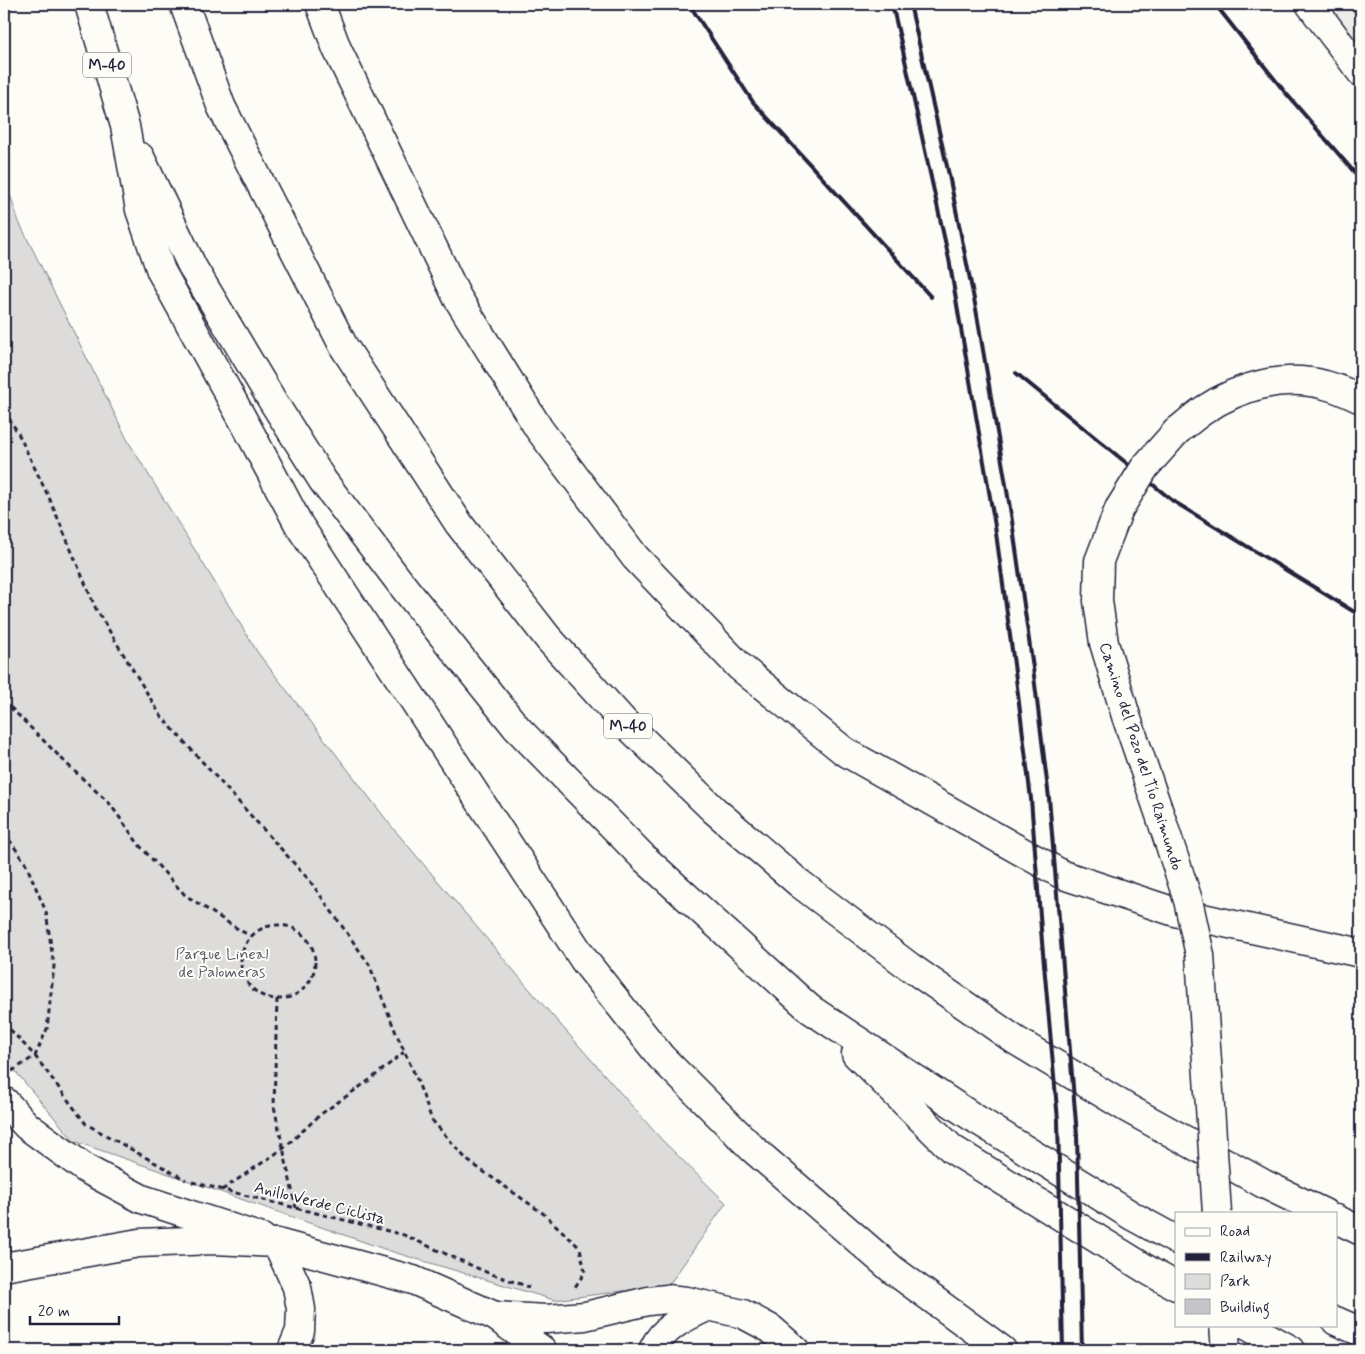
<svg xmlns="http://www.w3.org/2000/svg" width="1365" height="1354" viewBox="0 0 1365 1354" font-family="Mynerve,sans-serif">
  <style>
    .built { fill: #ecece9 }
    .green { fill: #dddcdb; stroke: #807f8b }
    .building { fill: #c6c6c8; stroke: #22223b }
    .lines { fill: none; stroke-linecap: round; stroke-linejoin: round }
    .minor-casing { stroke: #22223b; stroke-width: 31 }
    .major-casing { stroke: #22223b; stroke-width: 31 }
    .highway-casing { stroke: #22223b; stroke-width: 31 }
    .path { stroke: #22223b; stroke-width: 3; stroke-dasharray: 5 4; stroke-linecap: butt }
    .minor { stroke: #fdfcf7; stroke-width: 28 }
    .major { stroke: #fdfcf7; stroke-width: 28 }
    .highway { stroke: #fdfcf7; stroke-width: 28 }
    .rail { stroke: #22223b; stroke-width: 4 }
    .minor-bridge-casing { stroke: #22223b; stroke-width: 31; stroke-linecap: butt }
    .minor-bridge { stroke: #fdfcf7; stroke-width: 28 }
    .labels { text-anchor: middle; stroke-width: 4; stroke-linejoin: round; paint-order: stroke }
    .shield { fill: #fdfcf7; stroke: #646373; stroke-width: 1 }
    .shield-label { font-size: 15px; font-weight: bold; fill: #22223b }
    .street-label { font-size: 16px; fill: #22223b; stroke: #fdfcf7 }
    .park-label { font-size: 16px; fill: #5a5a6b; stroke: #fdfcf7 }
  </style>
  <rect width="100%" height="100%" fill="#fdfcf7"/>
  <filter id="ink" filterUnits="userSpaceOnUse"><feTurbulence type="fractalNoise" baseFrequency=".02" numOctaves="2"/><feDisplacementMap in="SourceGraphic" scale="10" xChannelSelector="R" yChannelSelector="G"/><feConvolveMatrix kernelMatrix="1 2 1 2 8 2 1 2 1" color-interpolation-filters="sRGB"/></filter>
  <g filter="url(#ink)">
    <polygon class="built" points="1296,4 1361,4 1361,83"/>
    <polygon class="green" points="4,176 19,222 128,441 258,653 392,827 537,998 661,1139 726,1203 669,1285 554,1300 390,1251 74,1141 4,1058"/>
    <polygon class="building" points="1349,4 1361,4 1361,21"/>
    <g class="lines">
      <defs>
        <g id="minor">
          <polyline points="1310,4 1361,72"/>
          <path d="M1177,431C1186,424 1195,416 1204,410C1240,386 1283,374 1325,385C1338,388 1350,394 1361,399"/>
          <polyline points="1119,509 1099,561 1098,601 1104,643 1126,716 1161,818"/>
          <polyline points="4,1101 27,1126 86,1169 142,1199 262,1238"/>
          <polyline points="1224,1325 1226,1350"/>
        </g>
        <g id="major">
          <polyline points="277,1243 297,1287 301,1309 300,1331 292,1350"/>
          <polyline points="4,1267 139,1243 213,1240 277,1243 413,1280 495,1316 542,1350"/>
          <polyline points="495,1316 546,1319 585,1316 648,1301 667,1299 687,1301 743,1314 771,1329 795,1350"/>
          <path d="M653,1350C663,1327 685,1317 707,1307"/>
        </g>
        <g id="highway">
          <polyline points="89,4 125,126 140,210 161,271 248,429 299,525 584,960 661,1057 753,1149 893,1270 1002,1350"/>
          <polyline points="184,4 221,106 344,347 459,524 548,638 623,721 714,810 799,883 910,967 1015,1040 1127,1108 1264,1184 1324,1213"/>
          <polyline points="320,4 337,49 457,297 539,429 635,557 740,667 844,751 1063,875 1175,912 1361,953"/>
          <polyline points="140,157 193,268 272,400 323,481 402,585 517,728 645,859 810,1009 971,1116 1134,1217 1176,1240"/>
          <polyline points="856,1054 952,1149 1151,1272 1176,1286"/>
          <polyline points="1336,1219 1361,1231"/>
          <polyline points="1336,1321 1361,1332"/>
          <polyline points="1246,1325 1291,1350"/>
        </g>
      </defs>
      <use href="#minor" class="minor-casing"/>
      <use href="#major" class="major-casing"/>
      <use href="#highway" class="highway-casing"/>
      <g class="path">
        <polyline points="4,410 18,433 51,502 96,609 161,716 310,881 369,964 396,1033 416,1077 432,1120 467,1160 544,1214 580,1248 585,1272 575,1287"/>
        <polyline points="4,701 68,765 110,804 140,846 185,895 241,931 251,936"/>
        <polyline points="4,832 26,864 46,912 54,966 47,1029 35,1056 9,1073"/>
        <circle cx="278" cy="962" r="37"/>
        <polyline points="277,999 274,1106 296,1208"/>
        <polyline points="4,1023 35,1056 86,1124 186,1180"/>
        <polyline points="192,1182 404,1235 486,1272 529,1287"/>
        <polyline points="222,1190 284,1148 321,1114 371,1079 404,1052"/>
      </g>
      <use href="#minor" class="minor"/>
      <use href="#major" class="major"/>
      <use href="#highway" class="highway"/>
      <g class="rail">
        <polyline points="689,4 753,102 931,297"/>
        <polyline points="892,4 903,51 949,259 995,526 1016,679 1031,799 1042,942 1058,1120 1063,1350"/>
        <polyline points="910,4 949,175 976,309 1011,514 1033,668 1049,798 1077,1135 1082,1350"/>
        <polyline points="1215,4 1284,91 1361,180"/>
        <polyline points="1016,373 1173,501 1361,616"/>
      </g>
      <defs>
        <g id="minor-bridge">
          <polyline points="1119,509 1145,467 1177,431"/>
          <polyline points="1161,818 1188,900 1200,955 1217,1213"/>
        </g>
      </defs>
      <use href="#minor-bridge" class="minor-bridge-casing"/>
      <use href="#minor-bridge" class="minor-bridge"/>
    </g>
  </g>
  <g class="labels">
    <g class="shield">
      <rect x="83" y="52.5" width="48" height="25" rx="4"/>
      <rect x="604" y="713.5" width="48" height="25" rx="4"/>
    </g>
    <g class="shield-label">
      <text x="107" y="70">M-40</text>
      <text x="628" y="731">M-40</text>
    </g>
    <g class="street-label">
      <text transform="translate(1142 756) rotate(72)" y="6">Camino del Pozo del Tío Raimundo</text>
      <text transform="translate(320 1202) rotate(14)" y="6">Anillo Verde Ciclista</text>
    </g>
    <g class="park-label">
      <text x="222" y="959">Parque Lineal<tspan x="222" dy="18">de Palomeras</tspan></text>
    </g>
  </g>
  <rect width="1365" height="1354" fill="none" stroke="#fdfcf7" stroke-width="20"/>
  <rect x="10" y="10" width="1345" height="1334" fill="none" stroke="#22223b" stroke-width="2" filter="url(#ink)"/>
  <rect x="1175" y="1212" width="162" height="115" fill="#fdfcf7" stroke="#a5a5ac"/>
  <rect x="1185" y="1228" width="25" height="8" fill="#fdfcf7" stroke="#a5a5ac"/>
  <text x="1220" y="1236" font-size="15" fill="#22223b">Road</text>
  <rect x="1185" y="1253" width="25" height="8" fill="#22223b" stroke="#a5a5ac"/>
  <text x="1220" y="1262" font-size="15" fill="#22223b">Railway</text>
  <rect x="1185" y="1274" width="25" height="15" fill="#dddcdb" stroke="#a5a5ac"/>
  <text x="1220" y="1286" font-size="15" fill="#22223b">Park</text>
  <rect x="1185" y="1299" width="25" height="15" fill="#c6c6c8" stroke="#a5a5ac"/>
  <text x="1220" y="1312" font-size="15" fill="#22223b">Building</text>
  <path d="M30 1316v8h89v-8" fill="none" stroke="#22223b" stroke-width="2.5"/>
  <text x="38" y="1316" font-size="15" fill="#22223b" stroke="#fdfcf7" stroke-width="4" paint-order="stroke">20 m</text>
</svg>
